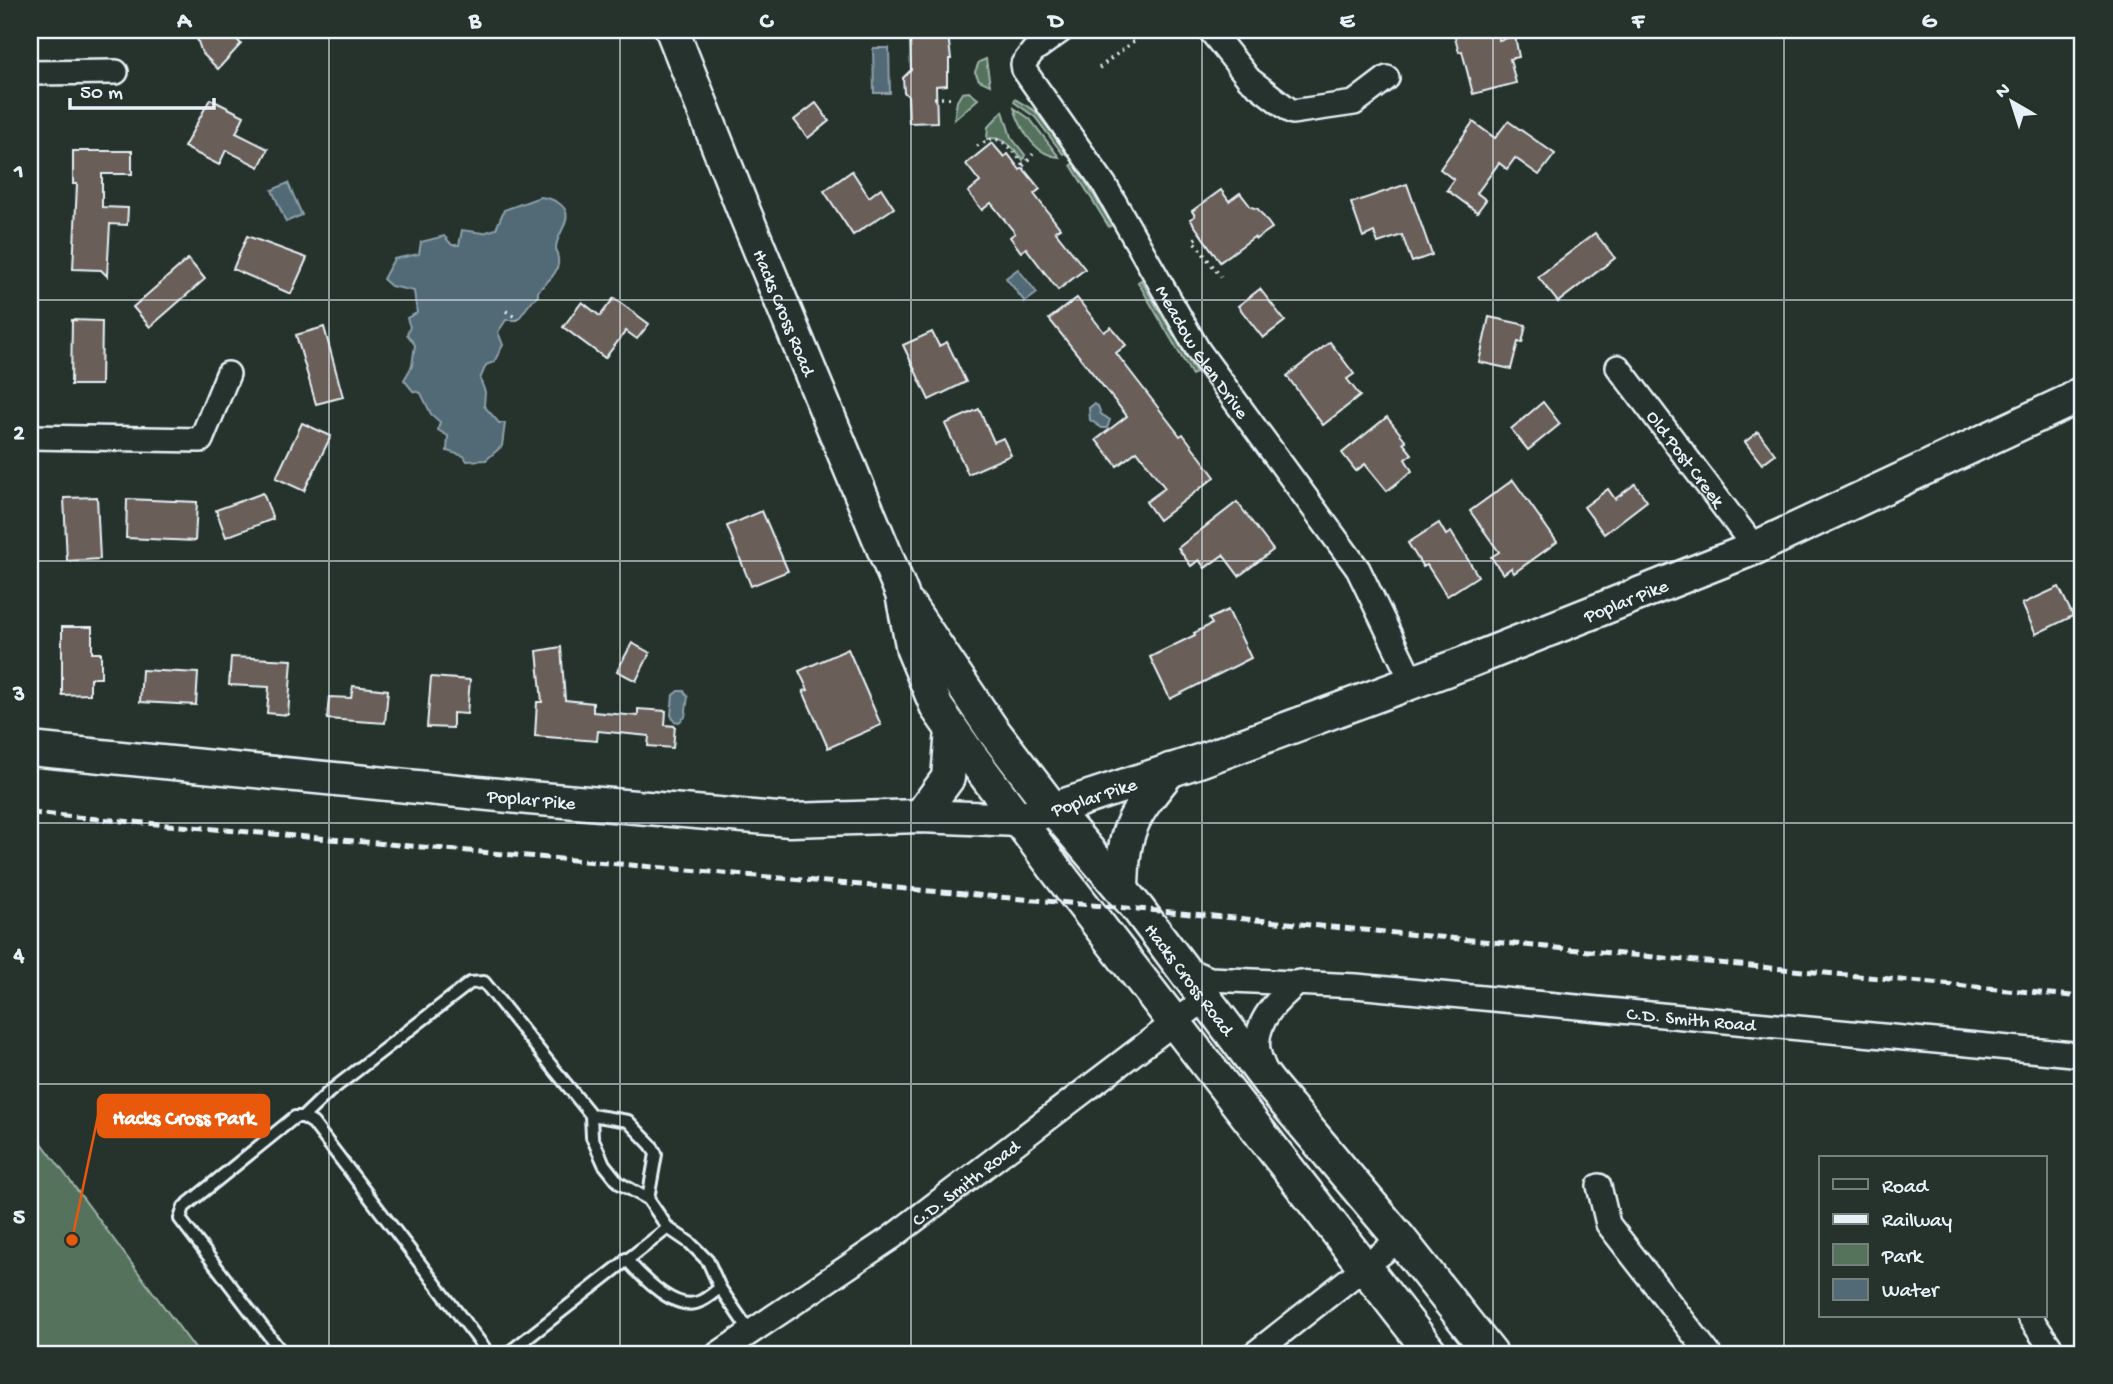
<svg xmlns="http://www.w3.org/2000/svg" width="2113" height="1384" viewBox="0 0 2113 1384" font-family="'Gochi Hand',sans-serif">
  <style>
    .green { fill: #55735b; stroke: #9eb2aa; stroke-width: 2 }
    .water { fill: #516a76; stroke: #8da0aa; stroke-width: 2 }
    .building { fill: #6a5e59; stroke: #e8f1f8; stroke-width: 2 }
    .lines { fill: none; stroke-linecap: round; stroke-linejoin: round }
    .lane-casing { stroke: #e8f1f8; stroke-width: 16 }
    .street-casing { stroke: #e8f1f8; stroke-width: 28 }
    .secondary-casing { stroke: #e8f1f8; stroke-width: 37 }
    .path { stroke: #e8f1f8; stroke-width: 3.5; stroke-dasharray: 2 5; stroke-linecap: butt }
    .lane { stroke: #26332d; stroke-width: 10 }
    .street { stroke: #26332d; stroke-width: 23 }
    .secondary { stroke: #26332d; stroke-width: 32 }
    .rail { stroke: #e8f1f8; stroke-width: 5; stroke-dasharray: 10 5; stroke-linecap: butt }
    .grid { fill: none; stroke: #e8f1f8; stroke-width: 2; stroke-opacity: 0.55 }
    .labels { text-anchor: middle; stroke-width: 7; stroke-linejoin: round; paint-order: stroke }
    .street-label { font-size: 19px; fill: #e8f1f8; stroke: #26332d }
    .leader { fill: none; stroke: #e8590c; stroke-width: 2.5 }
    .callout-dot { fill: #e8590c; stroke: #26332d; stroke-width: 2.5 }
    .callout { fill: #e8590c; stroke: #e8590c; stroke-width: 2.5 }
    .callout-label { font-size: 21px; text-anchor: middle; font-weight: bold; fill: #fff }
    .neatline { fill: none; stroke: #e8f1f8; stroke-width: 2.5 }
    .grid-label { font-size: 23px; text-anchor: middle; font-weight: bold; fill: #e8f1f8 }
  </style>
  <rect width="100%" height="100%" fill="#26332d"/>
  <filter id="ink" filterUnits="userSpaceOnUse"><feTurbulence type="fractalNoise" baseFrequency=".0143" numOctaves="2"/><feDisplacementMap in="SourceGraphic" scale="14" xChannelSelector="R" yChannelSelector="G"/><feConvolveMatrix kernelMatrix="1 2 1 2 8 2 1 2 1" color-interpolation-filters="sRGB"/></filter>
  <g filter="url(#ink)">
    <g class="green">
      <polygon points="986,59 990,85 979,80 975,72 979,62"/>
      <polygon points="969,92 978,99 954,120 957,101 962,93"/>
      <polygon points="1015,99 1035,111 1066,152 1063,154 1035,117 1014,102"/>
      <path d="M1014,108L1030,119L1059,157C1034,155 1021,129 1014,108Z"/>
      <path d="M1003,111L1011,137L1025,155L1023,160C1015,149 1002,135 987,139L988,127Z"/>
      <polygon points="1074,163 1112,225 1109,227 1071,165"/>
      <polygon points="1141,280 1196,373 1192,375 1138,282"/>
      <polygon points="30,1127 199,1354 30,1354"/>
    </g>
    <g class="water">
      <polygon points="873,48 889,48 890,93 874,93"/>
      <polygon points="288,183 302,215 286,222 272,190"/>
      <path d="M540,197C552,198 570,205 566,220C564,229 557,237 556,247C556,252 559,258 558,264C557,275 545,283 538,291V296C528,303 525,312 517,320H506L498,332L503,345L494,362L486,365L480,379L485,392L484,406L499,423H505L502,446L486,460L467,461L464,456L447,451L448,436L438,430L440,422L431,414L421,393L413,391L404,380L412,366L415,345L407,334L410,327L407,318L417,313L414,291L391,286L383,279L394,259L419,254L421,242L444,236L452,245H459L462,230L483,233L496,229L504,210Z"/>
      <polygon points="1018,269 1037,293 1025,302 1006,278"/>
      <polygon points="1094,404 1098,406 1101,414 1110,420 1107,428 1102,428 1090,420 1089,408"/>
      <polygon points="678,691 684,691 688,697 685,717 679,722 674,721 671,715 673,695"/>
    </g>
    <g class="building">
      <polygon points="194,30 229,30 241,44 218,69 202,53"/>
      <polygon points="1453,30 1497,30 1499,40 1515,36 1519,57 1510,59 1516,83 1473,94 1462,51 1459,52"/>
      <polygon points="940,31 941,35 948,35 951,59 949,59 949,72 947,72 947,85 936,86 937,122 909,123 908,96 904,92 903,78 911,70 910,33"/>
      <polygon points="210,99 244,116 236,133 268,149 259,167 226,150 219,165 184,147"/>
      <polygon points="816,103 829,121 808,138 794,120"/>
      <polygon points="1508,121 1555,154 1539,175 1515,158 1507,169 1499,163 1477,193 1486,200 1477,212 1447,190 1454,180 1440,169 1473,122 1495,138"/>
      <polygon points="992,143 1004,157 1008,154 1020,170 1023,168 1040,189 1034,194 1060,228 1055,231 1085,269 1058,290 1026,248 1021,252 1010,237 1015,233 991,203 982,210 968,192 980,182 966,164"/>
      <polygon points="73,151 132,151 132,174 102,174 102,207 128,208 127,225 110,224 107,276 101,270 73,269 77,184 73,184"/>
      <polygon points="852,171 869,197 881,188 894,208 853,235 824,191"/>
      <polygon points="1407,184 1432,255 1412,262 1402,235 1378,243 1374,232 1363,237 1351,203"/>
      <polygon points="1221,190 1229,201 1240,193 1251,207 1258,209 1272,228 1256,239 1254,237 1220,262 1190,219 1195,216 1192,211"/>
      <polygon points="1595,233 1615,258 1558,302 1538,277"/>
      <polygon points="247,236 307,258 291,294 233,269"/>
      <polygon points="188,259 205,279 150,327 133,307"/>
      <polygon points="1260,289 1285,321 1263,338 1238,306"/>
      <polygon points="614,298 649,324 637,339 626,331 605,358 563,327 582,302 600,316"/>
      <polygon points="1077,298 1104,332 1111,327 1126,345 1116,353 1180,436 1183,434 1215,477 1159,520 1146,502 1165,488 1137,451 1117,466 1096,440 1127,416 1049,319"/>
      <polygon points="1489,317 1526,325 1522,343 1518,342 1511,369 1479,362"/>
      <polygon points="72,320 102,321 101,385 71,385"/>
      <polygon points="324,327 343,397 316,404 296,335"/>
      <polygon points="932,332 939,346 947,342 966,382 929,400 903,345"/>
      <polygon points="1330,342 1354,374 1347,379 1360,396 1323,425 1287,376"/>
      <polygon points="1543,402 1560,424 1528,450 1511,429"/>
      <polygon points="979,409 994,442 1003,438 1011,455 968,474 945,424"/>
      <polygon points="1387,417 1406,441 1403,443 1412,454 1405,459 1412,471 1387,491 1365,464 1356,471 1342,453"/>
      <polygon points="302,423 331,436 304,491 276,478"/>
      <polygon points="1758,432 1775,454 1762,464 1745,442"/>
      <polygon points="1513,480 1557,542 1514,573 1511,568 1503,574 1491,557 1499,552 1470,511"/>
      <polygon points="1635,484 1647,501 1604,534 1584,507 1608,489 1615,499"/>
      <polygon points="263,493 273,519 226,537 216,510"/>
      <polygon points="97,497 100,559 67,561 64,498"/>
      <polygon points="127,499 197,502 195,541 126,538"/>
      <polygon points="1237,502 1273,550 1239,576 1223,555 1205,568 1199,560 1191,566 1178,548"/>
      <polygon points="762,511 788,571 751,586 727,526"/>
      <polygon points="1439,523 1446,535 1451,532 1478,576 1447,596 1427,565 1423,567 1408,543"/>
      <polygon points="2059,587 2073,616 2036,634 2022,604"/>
      <polygon points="1228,610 1251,658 1170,699 1150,657 1195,635 1194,633 1212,624 1209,619"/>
      <polygon points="62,627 92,627 92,653 101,653 101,678 90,678 90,694 62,695"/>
      <polygon points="632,643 650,653 636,681 617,671"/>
      <polygon points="561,647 565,700 593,703 593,712 638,716 638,709 666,711 665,725 675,726 673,748 648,746 649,736 598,731 597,741 535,736 537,702 542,702 537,651"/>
      <polygon points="848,649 881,725 828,748 803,691 808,690 799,671"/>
      <polygon points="231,657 292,660 288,715 267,713 269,687 229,685"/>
      <polygon points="142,670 198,673 196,705 140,702"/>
      <polygon points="431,677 470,680 467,714 453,713 453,728 427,727"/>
      <polygon points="353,686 388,690 385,723 327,719 329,697 351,698"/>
    </g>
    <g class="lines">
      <defs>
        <g id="lane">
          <polyline points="591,1115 628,1121 651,1145 656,1154 648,1199"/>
          <polyline points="303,1117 329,1092 470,983 484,982 591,1115 592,1137 604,1164 619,1183 648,1199 668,1228"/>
          <path d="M626,1259C641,1276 676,1314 701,1301C708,1298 714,1292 720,1288"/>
          <polyline points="283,1354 180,1219 184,1207 295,1117 303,1117 313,1123 489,1354"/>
          <polyline points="507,1354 668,1228 690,1243 708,1261 720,1288 750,1332"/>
        </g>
        <g id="street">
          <path id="s1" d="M1062,30L1033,51L1023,64L1024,70L1104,184L1198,350L1358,569L1412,681"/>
          <polyline points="1210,30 1249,79 1292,112 1354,103 1387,78"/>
          <polyline points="30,73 116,72"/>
          <path id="s2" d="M1618,367L1755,548"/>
          <polyline points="30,437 201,440 228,374"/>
          <path id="s3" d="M1182,968L1210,979L1356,986L2083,1055"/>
          <path d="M1265,1071C1263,1065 1259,1057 1258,1050C1254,1021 1278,999 1299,982"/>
          <polyline points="1599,1186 1608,1224 1709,1354"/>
          <polyline points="2029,1316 2055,1354"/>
          <path id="s4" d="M718,1354L891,1238L1205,999"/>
          <polyline points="1254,1354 1400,1239"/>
          <polyline points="2081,1354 2083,1353"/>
        </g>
        <g id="secondary">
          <path id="s5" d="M672,30L743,209L902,594L913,650L937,708L965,748L1059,874L1432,1354"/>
          <path id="s6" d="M910,607L992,729L1053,809L1138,909L1269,1083L1400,1239L1491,1354"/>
          <path id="s7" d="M30,749L529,798L790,820L920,816L1019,820L1202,760L1470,661L1755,548L2071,400L2083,392"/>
          <polyline points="920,816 948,778 952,730"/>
          <path d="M1122,891C1123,828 1131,818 1170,770"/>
        </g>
      </defs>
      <use href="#lane" class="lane-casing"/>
      <use href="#street" class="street-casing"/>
      <use href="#secondary" class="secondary-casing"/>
      <g class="path">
        <polyline points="1099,68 1139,37"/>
        <polyline points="934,98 953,98"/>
        <path d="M977,146C982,144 989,139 994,139C1006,140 1019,156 1023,166"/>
        <polyline points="1023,166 1033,154"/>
        <polyline points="1202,234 1193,240 1221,277"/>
        <polyline points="506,311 518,319"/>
      </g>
      <use href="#lane" class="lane"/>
      <use href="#street" class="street"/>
      <use href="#secondary" class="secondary"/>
      <polyline class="rail" points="30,813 1138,909 2083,997"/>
    </g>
  </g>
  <path class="grid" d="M329,30V1354M620,30V1354M911,30V1354M1202,30V1354M1493,30V1354M1784,30V1354M30,300H2083M30,561H2083M30,823H2083M30,1084H2083"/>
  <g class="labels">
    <g class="street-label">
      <text dy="7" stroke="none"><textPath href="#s5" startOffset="304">Hacks Cross Road</textPath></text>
      <text dy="7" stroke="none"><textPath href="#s1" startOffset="392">Meadow Glen Drive</textPath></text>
      <text dy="7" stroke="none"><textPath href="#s2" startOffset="114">Old Post Creek</textPath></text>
      <text dy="7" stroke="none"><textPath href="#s7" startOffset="1638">Poplar Pike</textPath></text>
      <text dy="7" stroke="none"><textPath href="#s7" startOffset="1071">Poplar Pike</textPath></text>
      <text dy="7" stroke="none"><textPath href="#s7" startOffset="504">Poplar Pike</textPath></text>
      <text dy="7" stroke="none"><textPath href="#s6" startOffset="466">Hacks Cross Road</textPath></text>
      <text dy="7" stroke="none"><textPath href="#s3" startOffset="513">C.D. Smith Road</textPath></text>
      <text dy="7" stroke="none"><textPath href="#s4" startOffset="301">C.D. Smith Road</textPath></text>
    </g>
  </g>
  <path class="leader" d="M72 1240L98 1116"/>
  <circle class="callout-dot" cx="72" cy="1240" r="7"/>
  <rect class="callout" x="98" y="1095" width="171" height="42" rx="7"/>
  <g class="callout-label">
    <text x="184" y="1124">Hacks Cross Park</text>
  </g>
  <rect width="2113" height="1384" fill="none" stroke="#26332d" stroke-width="77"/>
  <rect x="1819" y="1156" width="228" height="161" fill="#26332d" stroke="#747f7e" stroke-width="2"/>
  <rect x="1833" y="1179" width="35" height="10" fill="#26332d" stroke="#747f7e" stroke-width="2"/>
  <text x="1882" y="1192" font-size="21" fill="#e8f1f8">Road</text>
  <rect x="1833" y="1214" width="35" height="10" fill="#e8f1f8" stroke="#747f7e" stroke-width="2"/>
  <text x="1882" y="1226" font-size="21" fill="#e8f1f8">Railway</text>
  <rect x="1833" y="1244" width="35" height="21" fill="#55735b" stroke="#747f7e" stroke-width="2"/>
  <text x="1882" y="1262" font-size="21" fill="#e8f1f8">Park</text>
  <rect x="1833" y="1279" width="35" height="21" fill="#516a76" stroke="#747f7e" stroke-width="2"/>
  <text x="1882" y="1296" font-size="21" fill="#e8f1f8">Water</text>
  <g transform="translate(2012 102) rotate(321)" stroke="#26332d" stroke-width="5" paint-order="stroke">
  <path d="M0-5L12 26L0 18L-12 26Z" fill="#e8f1f8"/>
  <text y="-10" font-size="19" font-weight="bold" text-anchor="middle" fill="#e8f1f8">N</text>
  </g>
  <path d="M70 98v10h144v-10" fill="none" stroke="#e8f1f8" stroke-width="3.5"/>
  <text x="80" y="98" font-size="21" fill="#e8f1f8" stroke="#26332d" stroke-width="5" paint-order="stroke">50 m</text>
  <rect x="38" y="38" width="2036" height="1308" class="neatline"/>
  <g class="grid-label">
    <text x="184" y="27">A</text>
    <text x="475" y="27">B</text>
    <text x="766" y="27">C</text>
    <text x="1056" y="27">D</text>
    <text x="1347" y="27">E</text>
    <text x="1638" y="27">F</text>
    <text x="1929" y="27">G</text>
    <text x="19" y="177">1</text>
    <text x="19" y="439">2</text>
    <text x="19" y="700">3</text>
    <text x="19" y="961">4</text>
    <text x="19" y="1223">5</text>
  </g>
</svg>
